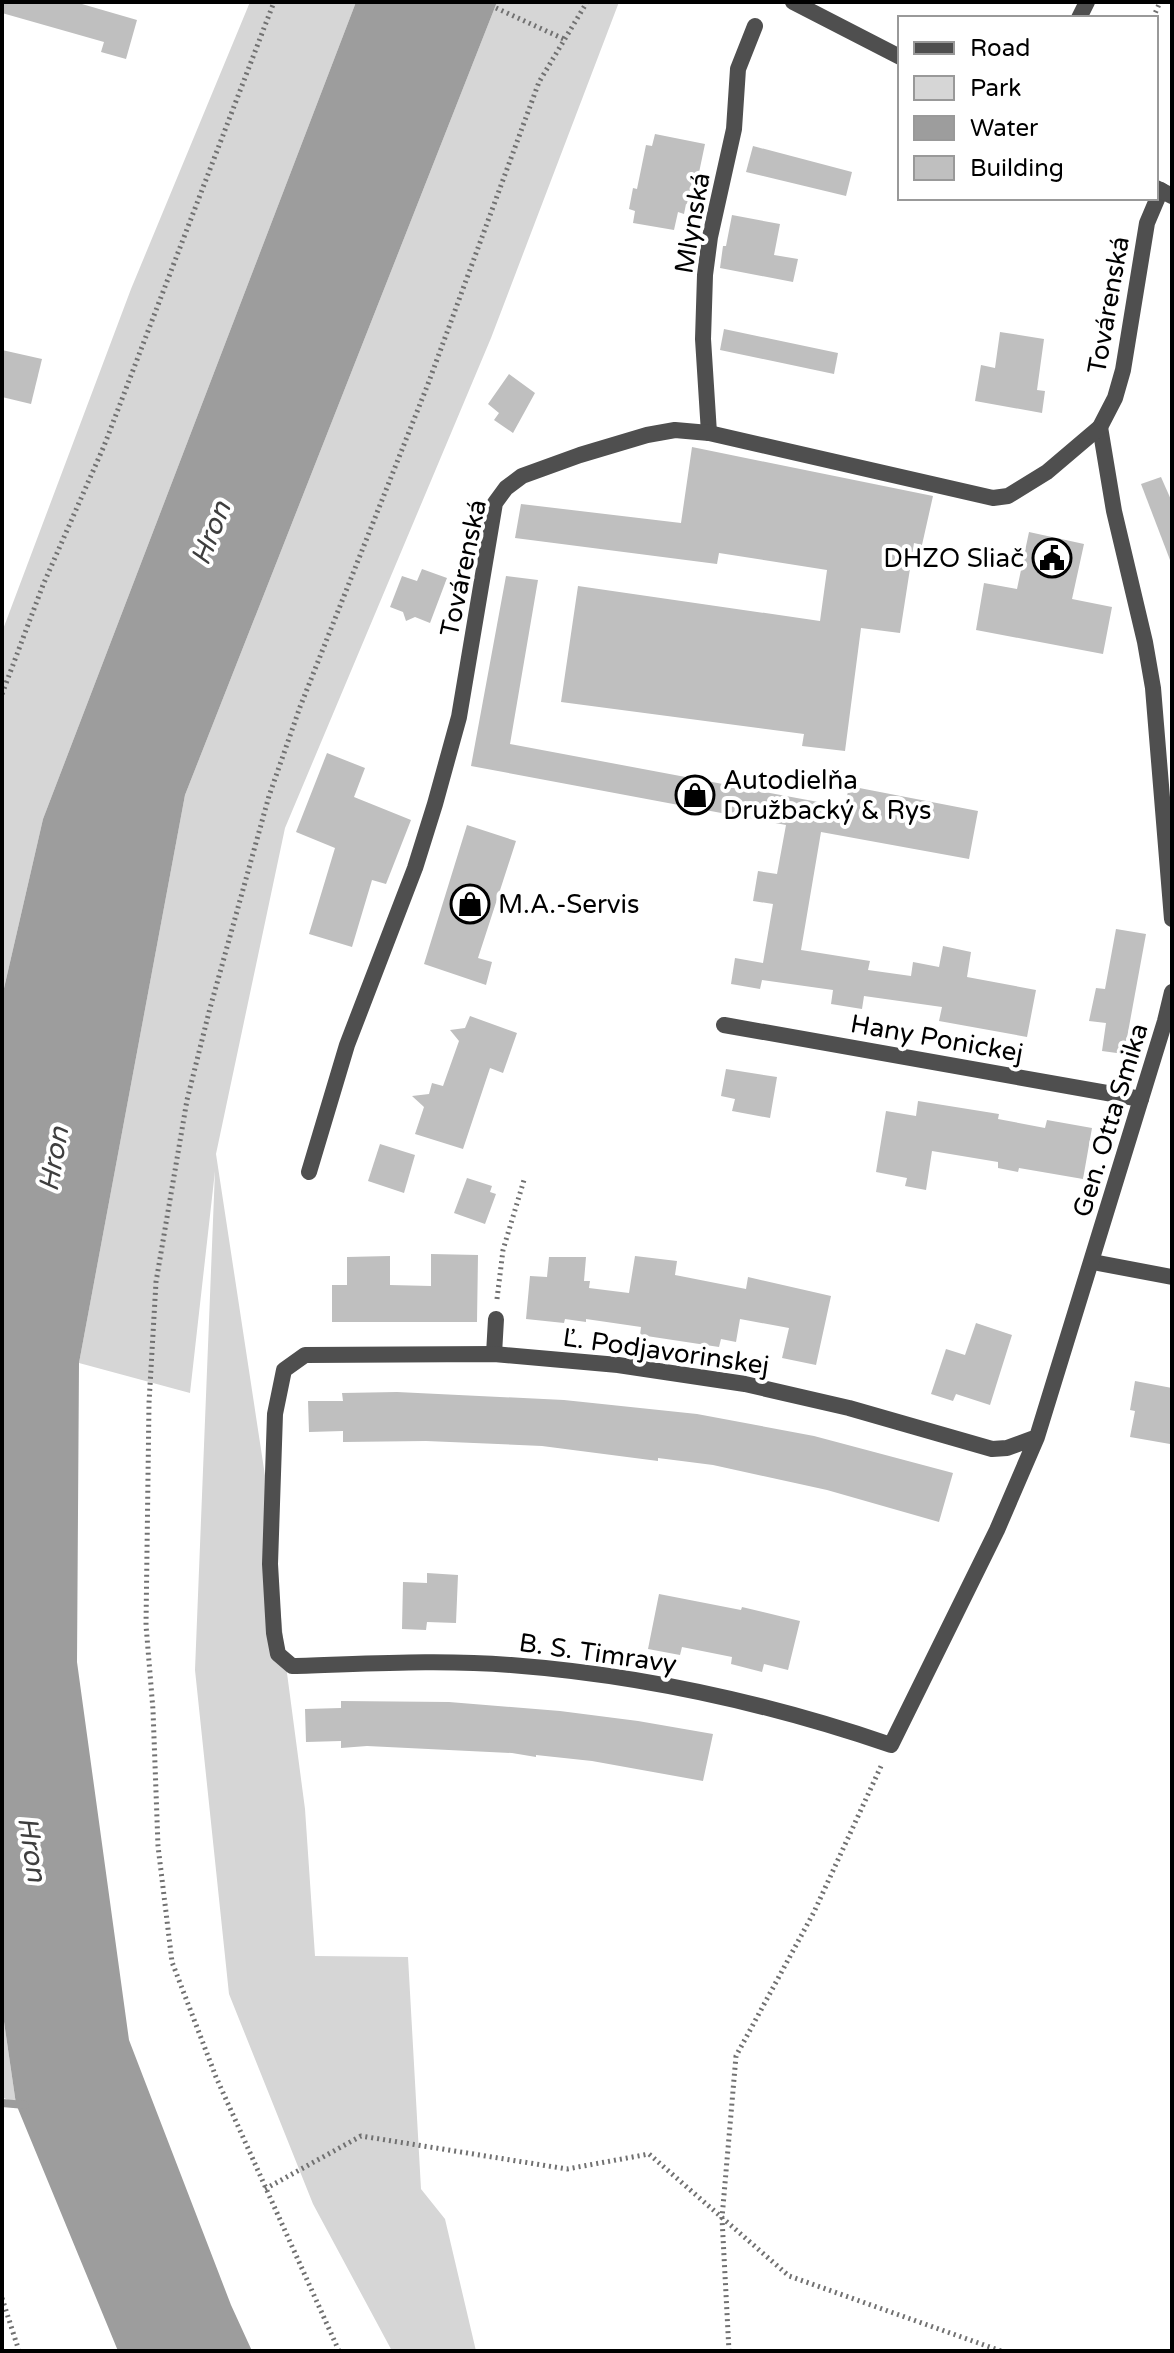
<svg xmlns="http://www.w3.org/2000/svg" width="1174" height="2353" viewBox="0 0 1174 2353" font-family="'Varela Round',sans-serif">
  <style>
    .green { fill: #d6d6d6 }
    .water { fill: #9d9d9d }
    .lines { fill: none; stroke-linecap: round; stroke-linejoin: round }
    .stream { stroke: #9d9d9d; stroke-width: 8 }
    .building { fill: #bfbfbf }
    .path { stroke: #717171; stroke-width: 5; stroke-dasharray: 2 4; stroke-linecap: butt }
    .minor { stroke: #4f4f4f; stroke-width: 16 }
    .tertiary { stroke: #4f4f4f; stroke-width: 16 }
    .labels { text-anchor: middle; stroke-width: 8; stroke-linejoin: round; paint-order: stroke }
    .street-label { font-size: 26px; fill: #000; stroke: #fff }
    .poi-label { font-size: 26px; fill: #000; stroke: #fff; text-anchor: start }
    .water-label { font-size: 28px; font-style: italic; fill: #3e3e3e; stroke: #fff }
  </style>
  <rect width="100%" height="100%" fill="#fff"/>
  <g class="green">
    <polygon points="250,2 356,2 43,819 2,997 2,632 131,289"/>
    <polygon points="497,2 619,2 491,338 285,828 216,1154 271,1515 285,1658 305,1809 315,1956 408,1957 421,2189 445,2219 476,2351 392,2351 313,2204 229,1994 195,1670 215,1171 190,1393 79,1363 185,795"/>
    <polygon points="2,2008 16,2104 2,2097"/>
  </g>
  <polygon class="water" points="356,2 497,2 185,795 79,1363 77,1662 129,2040 231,2305 252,2351 118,2351 16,2104 2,2008 2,997 43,819"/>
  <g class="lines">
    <polyline class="stream" points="2,2103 25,2105"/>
  </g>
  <g class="building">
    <polygon points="2,2 75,2 137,20 126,59 101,52 104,42 2,13"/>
    <polygon points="655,134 705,144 692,206 686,204 684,214 678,212 674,230 633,223 635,211 629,209 633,188 637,189 646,145 652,146"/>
    <polygon points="753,146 852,172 846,196 746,172"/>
    <polygon points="732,215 780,224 774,255 798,259 793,282 720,268 723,246 726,246"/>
    <polygon points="724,329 838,353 834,374 720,350"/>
    <polygon points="1000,332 1044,339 1037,390 1045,391 1042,413 975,401 981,365 995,368"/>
    <polygon points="2,350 42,359 31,404 2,397"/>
    <polygon points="509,374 535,393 513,433 494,420 499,413 488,404"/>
    <polygon points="692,447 933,496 922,545 914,543 900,633 861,628 845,751 802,746 804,734 561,702 578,586 820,621 827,570 719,553 717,564 515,538 521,504 681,523"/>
    <polygon points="1161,477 1172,502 1170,560 1141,484"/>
    <polygon points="1029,532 1084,544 1072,599 1112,607 1103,654 976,630 984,583 1017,589"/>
    <polygon points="422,569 447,578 430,623 415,617 406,621 403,612 390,607 402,576 417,581"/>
    <polygon points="506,576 538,580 510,744 845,807 849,786 978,811 969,859 821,832 801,950 870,961 868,970 911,976 913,962 939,967 943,946 971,952 967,977 1036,990 1027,1037 939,1021 942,1007 864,996 862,1009 831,1004 833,990 762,980 760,989 731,984 735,958 763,963 773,904 753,901 758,871 777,874 786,825 471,766"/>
    <polygon points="327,753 365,768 354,797 411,820 386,884 372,880 352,947 309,934 335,848 296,832"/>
    <polygon points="467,825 516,841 478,958 492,962 486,985 424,964"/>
    <polygon points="1116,929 1146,934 1124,1054 1102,1051 1106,1023 1089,1021 1096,988 1105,989"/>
    <polygon points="470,1016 517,1033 503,1073 490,1068 463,1149 415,1134 424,1107 412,1096 429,1094 432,1083 443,1086 459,1041 450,1030 465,1028"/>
    <polygon points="726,1069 777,1077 770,1118 732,1111 735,1099 721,1096"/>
    <polygon points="918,1101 999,1114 998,1119 1045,1128 1047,1120 1092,1128 1083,1179 1019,1168 1018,1172 998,1168 998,1162 932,1151 926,1190 905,1186 907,1178 876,1172 886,1111 916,1116"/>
    <polygon points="380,1144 415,1155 404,1193 368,1181"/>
    <polygon points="467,1178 492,1186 490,1192 496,1194 485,1224 454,1213"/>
    <polygon points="431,1254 478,1255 477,1322 332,1322 332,1285 347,1285 347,1257 390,1256 390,1285 431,1286"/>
    <polygon points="635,1256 677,1261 675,1275 746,1289 748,1277 831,1296 816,1365 782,1358 789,1328 740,1319 736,1342 721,1339 719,1347 640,1335 641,1327 586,1319 586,1322 565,1319 564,1323 526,1319 530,1276 547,1277 549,1257 586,1257 584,1281 590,1281 589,1288 629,1293"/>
    <polygon points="976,1323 1012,1335 990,1405 956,1394 953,1401 931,1394 946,1349 965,1355"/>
    <polygon points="1135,1381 1172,1388 1170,1444 1130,1437 1135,1411 1130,1410"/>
    <polygon points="397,1392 564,1400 697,1414 814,1436 953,1473 939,1522 827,1490 713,1465 658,1458 658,1461 542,1446 426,1441 343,1442 343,1431 309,1432 308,1401 343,1401 342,1393"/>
    <polygon points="427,1573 458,1575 456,1623 427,1622 426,1630 402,1629 403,1582 427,1583"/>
    <polygon points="659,1594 741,1610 742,1607 800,1621 788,1670 764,1664 762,1672 731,1664 732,1657 682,1647 680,1655 648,1649"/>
    <polygon points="341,1701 449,1702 560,1711 638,1721 713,1734 703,1781 592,1761 536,1755 536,1757 512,1753 367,1746 341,1748 341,1741 306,1742 305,1709 341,1708"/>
  </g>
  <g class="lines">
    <g class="path">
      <polyline points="496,8 564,39"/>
      <polyline points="1153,18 1160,2"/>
      <polyline points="2,694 43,585 104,446 274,2"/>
      <polyline points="497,1299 503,1250 524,1180"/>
      <polyline points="265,2189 361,2136 567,2169 649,2154 789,2276 1001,2351"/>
      <polyline points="2,2298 19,2351"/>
      <polyline points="339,2351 216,2077 172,1962 158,1846 153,1710 146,1625 149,1403 156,1282 187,1100 209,1012 269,796 300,707 428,384 539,82 587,2"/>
      <polyline points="729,2351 722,2218 736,2056 814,1912 882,1764"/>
    </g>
    <g class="minor">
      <polyline points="1079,18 1087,2"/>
      <polyline points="1100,427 1114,511 1145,642 1153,688 1172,919"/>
      <polyline points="709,433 703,339 705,275 710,237 734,129 738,69 755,26"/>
      <polyline points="724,1025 1141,1099"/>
      <polyline points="309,1172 347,1045 415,868 435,804 459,717 495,503 506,488 522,476 580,455 647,435 675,430 709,433 993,498 1008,496 1047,472 1100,427 1115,398 1123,370 1147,223 1161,190"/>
      <polyline points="1093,1262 1172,1277"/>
      <polyline points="494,1354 496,1319"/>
      <path d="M1037,1437L1007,1448L992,1449L849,1408L745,1384L618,1365L494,1354L305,1355L284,1370L275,1414L270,1564L274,1633L278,1654L292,1666C365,1664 438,1659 511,1665C641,1675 768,1703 891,1745L997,1530L1037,1437L1165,1021L1172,992"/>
    </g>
    <g class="tertiary">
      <polyline points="793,2 900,57"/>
      <polyline points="1156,188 1172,196"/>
    </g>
  </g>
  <defs>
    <symbol id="civic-ring" viewBox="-11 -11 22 22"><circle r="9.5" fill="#fff" stroke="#000" stroke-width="1.5"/><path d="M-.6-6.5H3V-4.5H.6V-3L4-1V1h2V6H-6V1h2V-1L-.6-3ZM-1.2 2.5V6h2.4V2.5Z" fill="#000"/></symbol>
    <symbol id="shop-ring" viewBox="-11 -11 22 22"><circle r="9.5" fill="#fff" stroke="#000" stroke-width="1.5"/><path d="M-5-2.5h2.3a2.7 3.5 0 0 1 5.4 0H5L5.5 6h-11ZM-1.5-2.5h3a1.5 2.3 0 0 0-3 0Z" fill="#000"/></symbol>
  </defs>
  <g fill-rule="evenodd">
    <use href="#civic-ring" x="1030" y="536" width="44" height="44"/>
    <use href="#shop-ring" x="673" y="773" width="44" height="44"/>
    <use href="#shop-ring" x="448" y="882" width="44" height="44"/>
  </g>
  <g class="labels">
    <g class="street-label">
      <text transform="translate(692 223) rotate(-80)" y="9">Mlynská</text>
      <text transform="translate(1108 305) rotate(-80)" y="9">Továrenská</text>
      <text transform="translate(463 568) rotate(-78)" y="9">Továrenská</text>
      <text transform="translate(937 1038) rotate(10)" y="9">Hany Ponickej</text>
      <text transform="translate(1110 1120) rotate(-73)" y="9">Gen. Otta Smika</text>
      <text transform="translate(666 1351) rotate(8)" y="9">Ľ. Podjavorinskej</text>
      <text transform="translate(598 1653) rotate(8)" y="9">B. S. Timravy</text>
    </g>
    <g class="poi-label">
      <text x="1024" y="567" text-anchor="end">DHZO Sliač</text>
      <text x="723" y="789">Autodielňa<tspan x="723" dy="30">Družbacký &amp; Rys</tspan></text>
      <text x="498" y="913">M.A.-Servis</text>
    </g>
    <g class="water-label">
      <text transform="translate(210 533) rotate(-69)" y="10">Hron</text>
      <text transform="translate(53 1159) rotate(-80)" y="10">Hron</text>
      <text transform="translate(33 1849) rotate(81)" y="10">Hron</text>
    </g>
  </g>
  <rect width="1174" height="2353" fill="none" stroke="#000000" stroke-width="8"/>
  <rect x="898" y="16" width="260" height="184" fill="#ffffff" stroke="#999999" stroke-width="2"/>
  <rect x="914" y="42" width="40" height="12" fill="#4f4f4f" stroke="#999999" stroke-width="2"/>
  <text x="970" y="56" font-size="24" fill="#000000">Road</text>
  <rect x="914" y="76" width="40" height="24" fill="#d6d6d6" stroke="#999999" stroke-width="2"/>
  <text x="970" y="96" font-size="24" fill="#000000">Park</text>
  <rect x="914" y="116" width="40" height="24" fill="#9d9d9d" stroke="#999999" stroke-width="2"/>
  <text x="970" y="136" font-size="24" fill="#000000">Water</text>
  <rect x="914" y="156" width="40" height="24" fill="#bfbfbf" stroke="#999999" stroke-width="2"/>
  <text x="970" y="176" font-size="24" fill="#000000">Building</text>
</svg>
